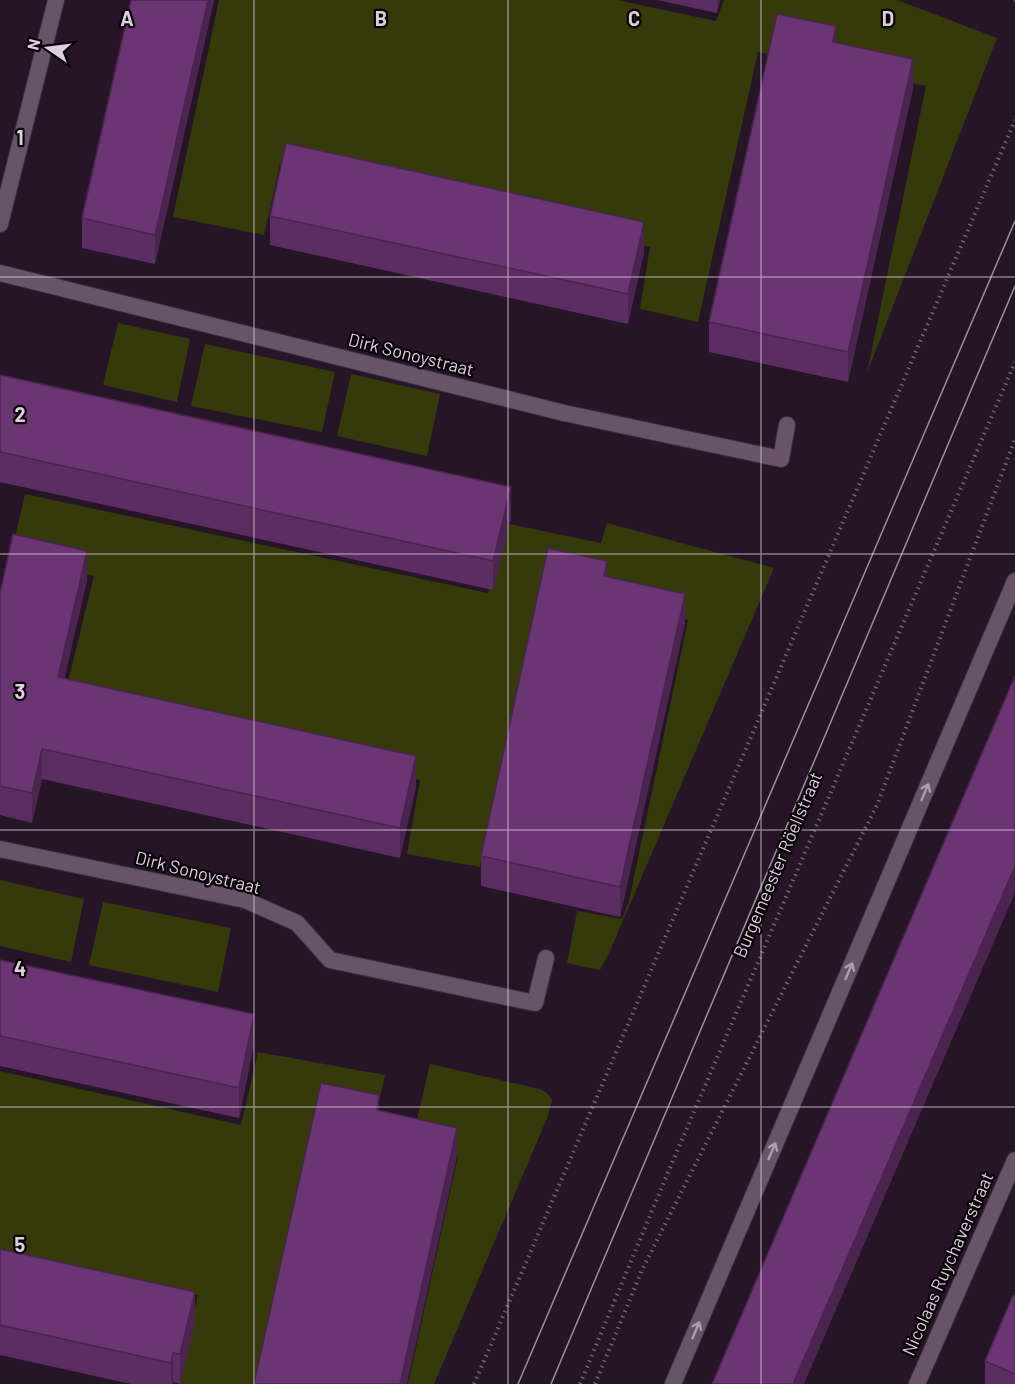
<svg xmlns="http://www.w3.org/2000/svg" width="1015" height="1384" viewBox="0 0 1015 1384" font-family="Barlow,sans-serif">
  <style>
    .green { fill: #353a0a }
    .lines { fill: none; stroke-linecap: round; stroke-linejoin: round }
    .minor-casing { stroke: #3a2f3c; stroke-width: 18 }
    .path { stroke: #716372; stroke-width: 4; stroke-dasharray: 1.5 4.5; stroke-linecap: butt }
    .minor { stroke: #675469; stroke-width: 16 }
    .tram { stroke: #9c8f9d; stroke-width: 1.5 }
    .wall { fill: #5c2d62 }
    .shaded-wall { fill: #4b2450 }
    .building { fill: #6b3472; stroke: #4b2450; stroke-width: 1.5 }
    .oneway { stroke: #ac9ead }
    .grid { fill: none; stroke: #dacfdb; stroke-width: 1.5; stroke-opacity: 0.55 }
    .labels { text-anchor: middle; stroke-width: 4.5; stroke-linejoin: round; paint-order: stroke }
    .street-label { font-size: 18px; fill: #dacfdb; stroke: #0a040a }
    .grid-label { font-size: 20px; text-anchor: middle; font-weight: bold; fill: #dacfdb; stroke: #0a040a; stroke-width: 4.5; stroke-linejoin: round; paint-order: stroke }
  </style>
  <rect width="100%" height="100%" fill="#251526"/>
  <g class="green">
    <polygon points="219,0 617,0 716,21 724,0 897,0 997,38 867,373 926,86 758,52 698,322 640,309 650,247 280,164 264,235 173,217"/>
    <polygon points="118,323 190,339 177,402 103,385"/>
    <polygon points="205,344 335,372 322,432 191,406"/>
    <polygon points="351,374 440,394 427,456 337,436"/>
    <polygon points="25,494 488,593 509,524 601,543 607,523 774,568 610,951 600,970 567,963 577,911 622,919 629,901 688,620 541,586 480,867 407,854 420,780 63,702 94,576 11,555"/>
    <polygon points="0,880 84,899 71,962 0,946"/>
    <polygon points="103,902 231,928 218,992 89,965"/>
    <polygon points="258,1052 385,1075 375,1120 258,1384 178,1384 198,1295 161,1287 0,1273 0,1071 241,1125"/>
    <polygon points="430,1064 540,1089 547,1093 552,1100 548,1116 434,1384 408,1384 458,1156 411,1145"/>
  </g>
  <g class="lines">
    <defs>
      <g id="minor">
        <polyline points="0,224 56,0"/>
        <polyline points="0,273 564,413 781,459 787,425"/>
        <polyline points="0,849 245,900 297,923 330,960 535,1003 546,958"/>
        <polyline points="673,1384 1015,581"/>
        <polyline points="917,1384 1015,1160"/>
      </g>
    </defs>
    <use href="#minor" class="minor-casing"/>
    <g class="path">
      <polyline points="1014,0 1015,0"/>
      <polyline points="474,1384 1015,120"/>
      <polyline points="580,1384 669,1170 1015,362"/>
      <polyline points="595,1384 642,1270 877,805 1015,439"/>
    </g>
    <use href="#minor" class="minor"/>
    <g class="tram">
      <polyline points="518,1384 1015,221"/>
      <polyline points="551,1384 1015,286"/>
    </g>
  </g>
  <g class="wall">
    <polygon points="214,0 155,264 82,248 82,218"/>
    <polygon points="657,0 720,0 717,13"/>
    <polygon points="836,42 913,88 848,382 709,352 709,322"/>
    <polygon points="270,216 644,252 628,324 270,245"/>
    <polygon points="0,375 511,517 493,590 0,482"/>
    <polygon points="607,577 685,623 620,917 481,886 481,856"/>
    <polygon points="87,580 64,678 416,786 400,858 42,779 32,823 0,815 0,593"/>
    <polygon points="0,960 254,1044 239,1118 0,1066"/>
    <polygon points="0,1249 195,1322 180,1384 173,1382 173,1384 131,1384 0,1355"/>
    <polygon points="1015,1296 1015,1384 985,1384 985,1361"/>
  </g>
  <g class="shaded-wall">
    <polygon points="208,0 214,0 155,264 155,235"/>
    <polygon points="717,0 720,0 717,13"/>
    <polygon points="836,26 836,56 833,42"/>
    <polygon points="913,59 913,88 848,382 848,352"/>
    <polygon points="644,222 644,252 628,324 628,294"/>
    <polygon points="511,487 511,517 493,590 493,561"/>
    <polygon points="87,551 87,580 58,707 58,677"/>
    <polygon points="607,561 607,591 604,576"/>
    <polygon points="685,594 685,623 620,917 620,887"/>
    <polygon points="42,749 42,779 32,823 32,793"/>
    <polygon points="416,756 416,786 400,858 400,828"/>
    <polygon points="1015,866 1015,893 804,1384 793,1384"/>
    <polygon points="254,1014 254,1044 239,1118 239,1088"/>
    <polygon points="379,1095 379,1125 377,1110"/>
    <polygon points="457,1128 457,1157 407,1384 400,1384"/>
    <polygon points="195,1292 195,1322 180,1384 180,1354"/>
    <polygon points="173,1353 173,1384 171,1384 171,1363"/>
  </g>
  <g class="building">
    <polygon points="131,0 208,0 155,235 82,218"/>
    <polygon points="777,14 836,26 833,42 913,59 848,352 709,322"/>
    <polygon points="286,143 644,222 628,294 270,216"/>
    <polygon points="0,375 511,487 493,561 0,452"/>
    <polygon points="13,534 87,551 58,677 416,756 400,828 42,749 32,793 0,786 0,593"/>
    <polygon points="548,548 607,561 604,576 685,594 620,887 481,856"/>
    <polygon points="1015,676 1015,866 793,1384 712,1384"/>
    <polygon points="0,960 254,1014 239,1088 0,1036"/>
    <polygon points="321,1083 379,1095 377,1110 457,1128 400,1384 254,1384"/>
    <polygon points="0,1249 195,1292 180,1354 173,1353 171,1363 0,1325"/>
    <polygon points="1013,1295 1015,1296 1015,1374 985,1361"/>
  </g>
  <defs><path id="oneway-shaft" d="M-6 0H5M1.5-3L5.5 0L1.5 3" fill="none" stroke-width="1.6" stroke-linecap="round" stroke-linejoin="round" transform="scale(1.5)"/></defs>
  <g class="oneway">
    <use href="#oneway-shaft" transform="translate(925 792) rotate(-67)"/>
    <use href="#oneway-shaft" transform="translate(849 971) rotate(-67)"/>
    <use href="#oneway-shaft" transform="translate(772 1151) rotate(-67)"/>
    <use href="#oneway-shaft" transform="translate(696 1330) rotate(-67)"/>
  </g>
  <path class="grid" d="M254,0V1384M508,0V1384M761,0V1384M0,277H1015M0,554H1015M0,830H1015M0,1107H1015"/>
  <g class="labels">
    <g class="street-label">
      <text transform="translate(411 355) rotate(14)" y="6">Dirk Sonoystraat</text>
      <text transform="translate(778 865) rotate(-67)" y="6">Burgemeester Röellstraat</text>
      <text transform="translate(198 873) rotate(14)" y="6">Dirk Sonoystraat</text>
      <text transform="translate(948 1264) rotate(-66)" y="6">Nicolaas Ruychaverstraat</text>
    </g>
  </g>
  <g class="grid-label">
    <text x="127" y="26">A</text>
    <text x="381" y="26">B</text>
    <text x="634" y="26">C</text>
    <text x="888" y="26">D</text>
    <text x="20" y="145">1</text>
    <text x="20" y="422">2</text>
    <text x="20" y="699">3</text>
    <text x="20" y="976">4</text>
    <text x="20" y="1252">5</text>
  </g>
  <g transform="translate(48 48) rotate(284)" stroke="#0a040a" stroke-width="4.5" paint-order="stroke">
  <path d="M0-4.5L10 22L0 15L-10 22Z" fill="#dacfdb"/>
  <text y="-9" font-size="16" font-weight="bold" text-anchor="middle" fill="#dacfdb">N</text>
  </g>
</svg>
